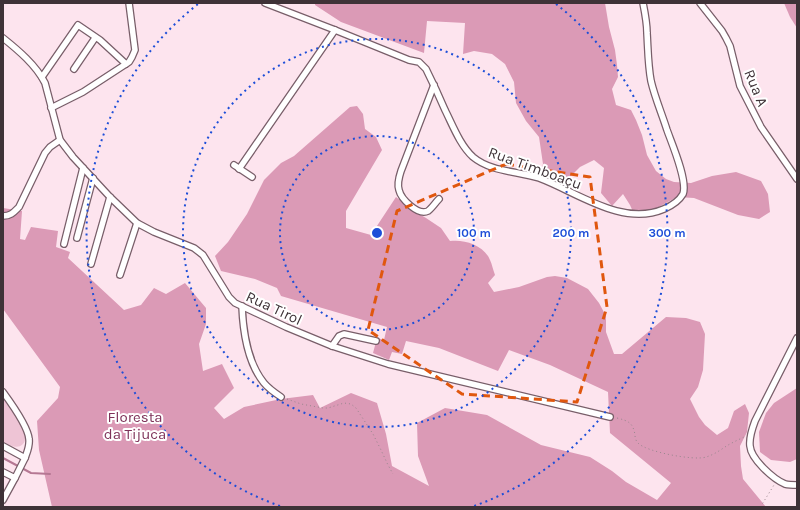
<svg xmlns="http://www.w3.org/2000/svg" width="800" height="510" viewBox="0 0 800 510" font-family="Karla,sans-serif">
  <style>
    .green { fill: #eec4d5 }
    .forest { fill: #db9ab6 }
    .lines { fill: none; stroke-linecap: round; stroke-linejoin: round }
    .stream { stroke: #b57793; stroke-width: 2 }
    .street-casing { stroke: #785e69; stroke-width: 8 }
    .path { stroke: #98868d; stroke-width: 1; stroke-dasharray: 1 3; stroke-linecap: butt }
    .street { stroke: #fff; stroke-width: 5.5 }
    .marked { fill: none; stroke: #e0570e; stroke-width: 3; stroke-dasharray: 8 5; stroke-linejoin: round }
    .ring { fill: none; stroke: #1d4ed8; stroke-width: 2; stroke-dasharray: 2 4 }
    .labels { text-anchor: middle; stroke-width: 4; stroke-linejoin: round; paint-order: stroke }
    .street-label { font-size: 15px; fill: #3e3237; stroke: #fff }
    .park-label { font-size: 15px; fill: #7e3259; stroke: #fff }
    .centre { fill: #1d4ed8; stroke: #fff; stroke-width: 2 }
    .ring-label { font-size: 12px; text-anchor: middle; font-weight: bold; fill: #1d4ed8; stroke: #fff; stroke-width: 4; stroke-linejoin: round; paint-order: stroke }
  </style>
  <rect width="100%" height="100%" fill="#fde4ee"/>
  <path class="green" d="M3,398C9,407 33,434 23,444C17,450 9,445 3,441Z"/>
  <g class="forest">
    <polygon points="315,3 605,3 609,27 615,50 617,65 618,77 612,89 616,105 631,110 636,120 642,135 647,155 656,171 666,179 674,182 691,183 712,176 736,172 761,181 768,194 770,212 759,219 738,215 694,198 677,197 646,214 634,214 630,205 623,194 612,206 601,193 604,168 594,160 580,167 561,186 539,176 543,164 539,137 526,121 516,103 514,82 505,64 492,54 474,51 463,54 465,23 427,21 424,53 341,22 315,5"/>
    <polygon points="784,3 797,3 797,28 790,17"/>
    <path d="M357,106L363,114L365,129L376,137L382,150L346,211V228L371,235L396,197L412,210L426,218L441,228L450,241C464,239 484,245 490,260C492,264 493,270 495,275L488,283L494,292L519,287L547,277L555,276L567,278L588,289L599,303L606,316V332L614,354H622L666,317L686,318L700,322L705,334L703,370L698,387L690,399L699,417L705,425L717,435L728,428L734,411L745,404L749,413L747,432L740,446L741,466L743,479L766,507H52L39,450L37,421L58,398L60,387L3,309V208L22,211L20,239L25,240L31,227L58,231L56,247L70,252L68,258L124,310L141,305L154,288L166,294L185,283L206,308V324L199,344L203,371L222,364L234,388L214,408L224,419L244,407L281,399L313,395L320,408L351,393L377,403L386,434L392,466L429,486L418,456L417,423L445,408L487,415L541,445L590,457L612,471L626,482L657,500L671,483L610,433L608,392L550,365L509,350L498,371L439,348L406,341L402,354L392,352L389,360L373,353L377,338L384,340L387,327L281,296L277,288L255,279L221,271L215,256L228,242L247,214L264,180L281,163L294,156L350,107Z"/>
    <polygon points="797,388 797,459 790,462 771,460 760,452 759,432 766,413 774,403"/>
  </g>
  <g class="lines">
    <polyline class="stream" points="3,458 31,473 50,474"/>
    <defs>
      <g id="street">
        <path d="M265,3L335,30L409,60L419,62L426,69C433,83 439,96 445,110C453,126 460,145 473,157C491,172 517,171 539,178C577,192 622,227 664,209C671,206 679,201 683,194C688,181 672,144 667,130C662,114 655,98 651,81C648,65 648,49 647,33C647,23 645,13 643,3"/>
        <polyline points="700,3 722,31 726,38 730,46 740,86 761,127 797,179"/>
        <path d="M3,38C18,50 36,65 45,83L60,140L73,157L110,197L137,223L154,232L194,248L203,255L229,297L235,303L286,327L332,346L388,364L610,417"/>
        <polyline points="74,69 95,38"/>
        <polyline points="42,77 78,25 100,40 126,64"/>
        <path d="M434,85L401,171C399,177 397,184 399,190C401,199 418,216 428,211C432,208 435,203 439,199"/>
        <polyline points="51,108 83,92 129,62 132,57 135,50 129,3"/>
        <polyline points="234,165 252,177"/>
        <polyline points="239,169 335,30"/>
        <path d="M3,216C11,216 14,212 19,207L45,153L50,147L60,140"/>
        <polyline points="77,238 93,178"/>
        <polyline points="64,244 83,168"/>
        <polyline points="91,264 110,197"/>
        <polyline points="120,275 137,223"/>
        <path d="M242,306C243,332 247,362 264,383C269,389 275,393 281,397"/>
        <path d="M797,338L755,421C752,429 749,438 750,446C751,459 773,479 785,484C789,485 793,485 797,485"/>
        <polyline points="332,346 339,336 344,334 376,341"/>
        <path d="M3,392C11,403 28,426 29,439C30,446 27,452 25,458"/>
        <polyline points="3,446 25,458 15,478 3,472"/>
        <polyline points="3,500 15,478"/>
      </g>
    </defs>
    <use href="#street" class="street-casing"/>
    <g class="path">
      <polyline points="287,399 301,404 323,408 328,408 344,403 351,404 356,408 373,434 381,450 388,465 393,474"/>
      <path d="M617,418C629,421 633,423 635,435C635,438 636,441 638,443C646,452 695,461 706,457C713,455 719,451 725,447C731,443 738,440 744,437"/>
      <polyline points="761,507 761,506 774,485"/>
    </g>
    <use href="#street" class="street"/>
  </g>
  <path class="marked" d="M506,164L590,177L607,307L577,402L462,394L368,330L397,211Z"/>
  <g class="ring">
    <circle cx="377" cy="233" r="97"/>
    <circle cx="377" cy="233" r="194"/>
    <path d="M280 506A290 290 0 0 1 198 4M556 4A290 290 0 0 1 474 506"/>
  </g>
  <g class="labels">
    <g class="street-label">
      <text transform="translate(756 88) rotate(68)" y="5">Rua A</text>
      <text transform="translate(535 168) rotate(20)" y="5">Rua Timboaçu</text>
      <text transform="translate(274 308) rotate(25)" y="5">Rua Tirol</text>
    </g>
    <g class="park-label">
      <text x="135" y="422">Floresta<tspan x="135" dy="17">da Tijuca</tspan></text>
    </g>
  </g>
  <circle cx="377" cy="233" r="6" class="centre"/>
  <g class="ring-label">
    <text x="474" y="237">100 m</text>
    <text x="571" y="237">200 m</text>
    <text x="667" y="237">300 m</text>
  </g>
  <rect width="800" height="510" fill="none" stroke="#3e3237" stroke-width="8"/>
</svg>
